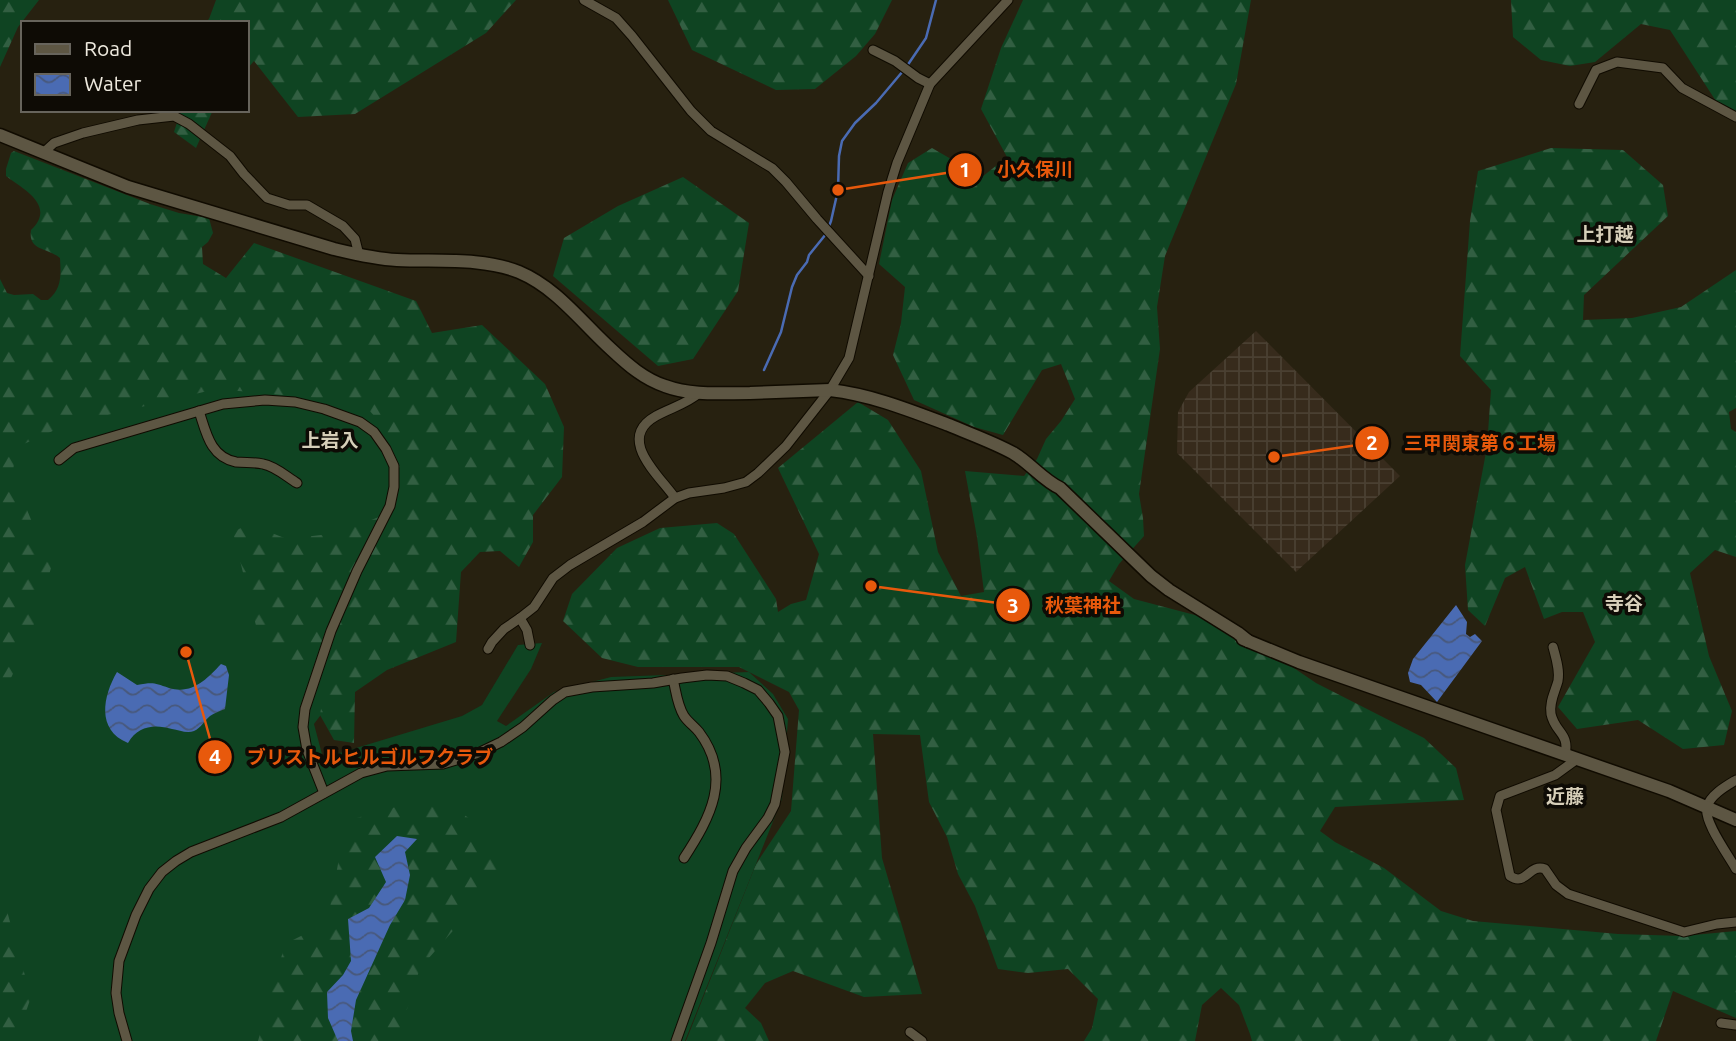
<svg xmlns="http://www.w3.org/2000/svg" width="1736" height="1041" viewBox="0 0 1736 1041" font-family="Ubuntu,'Noto Sans JP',sans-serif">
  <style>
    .industrial { fill: url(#industrial-grid) }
    .grass { fill: #0f4422 }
    .forest { fill: url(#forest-firs) }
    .water { fill: url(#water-waves) }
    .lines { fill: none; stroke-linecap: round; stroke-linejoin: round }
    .stream { stroke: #4a6bb3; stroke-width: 2.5 }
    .street-casing { stroke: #100b00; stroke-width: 11 }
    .secondary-casing { stroke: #100b00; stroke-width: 15 }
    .street { stroke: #5d5643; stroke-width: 9 }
    .secondary { stroke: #5d5643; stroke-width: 12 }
    .labels { text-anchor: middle; stroke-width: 7; stroke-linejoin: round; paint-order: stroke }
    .neighbourhood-label { font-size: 19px; font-weight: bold; fill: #d7cfb9; stroke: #0e0b05 }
    .leader { fill: none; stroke: #e8590c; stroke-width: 2.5 }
    .callout-dot { fill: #e8590c; stroke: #0e0b05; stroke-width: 2.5 }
    .mark-label { font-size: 21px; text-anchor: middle; font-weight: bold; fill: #fff }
    .callout-label { font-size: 19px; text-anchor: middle; font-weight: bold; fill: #e8590c; stroke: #0e0b05; stroke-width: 7; stroke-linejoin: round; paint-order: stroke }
  </style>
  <defs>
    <pattern id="industrial-grid" width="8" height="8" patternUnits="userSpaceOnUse" patternTransform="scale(1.75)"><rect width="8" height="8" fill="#372b1c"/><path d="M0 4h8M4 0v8" fill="none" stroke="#4a4032"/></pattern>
    <pattern id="forest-firs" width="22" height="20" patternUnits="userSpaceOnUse" patternTransform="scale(1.75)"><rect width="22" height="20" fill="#0f4422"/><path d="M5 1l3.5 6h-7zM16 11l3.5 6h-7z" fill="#325f42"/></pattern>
    <pattern id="water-waves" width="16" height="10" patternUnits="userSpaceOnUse" patternTransform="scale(1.75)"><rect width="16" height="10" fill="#4a6bb3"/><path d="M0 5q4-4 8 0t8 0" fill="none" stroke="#48587b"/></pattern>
  </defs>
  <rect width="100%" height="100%" fill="#272110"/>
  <polygon class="industrial" points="1256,331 1400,476 1296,572 1177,453 1178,412 1189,392"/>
  <polygon class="grass" points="453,351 362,660 314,724 323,758 462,716 482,705 518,645 542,643 531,669 497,721 506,726 554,692 611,677 749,672 773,694 788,719 782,799 685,1041 0,1041 0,408"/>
  <g class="forest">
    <polygon points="0,0 39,0 18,27 0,67"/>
    <polygon points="216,0 516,0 486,33 355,114 298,117 254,61 247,69 247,23 204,23 209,19"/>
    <polygon points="668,0 892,0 875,34 856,56 815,89 776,90 692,50"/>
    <polygon points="1023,0 1251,0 1236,84 1165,256 1157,307 1160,349 1139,494 1143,518 1144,536 1119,564 1109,581 1134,599 1229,624 1316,683 1424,738 1456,768 1464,800 1335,807 1320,831 1335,842 1384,868 1441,911 1473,921 1618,934 1683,936 1736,931 1736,1018 1673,991 1656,1041 1252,1041 1250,1034 1239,1005 1221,988 1202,1005 1195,1041 1084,1041 1092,1028 1098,999 1068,969 1028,973 998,969 975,906 958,874 947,837 929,802 920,735 873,734 882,858 922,994 864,997 793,971 765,983 745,1008 761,1023 769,1041 686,1041 756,864 791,811 799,710 789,692 739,667 638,667 602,658 563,621 572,594 617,548 660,528 717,523 734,534 776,599 778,612 791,604 806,600 819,554 778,468 858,402 888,420 921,471 938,552 961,596 984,592 977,537 965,471 1024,476 1037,459 1046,439 1061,421 1075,399 1061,364 1042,370 1003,435 974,427 914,400 893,355 901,323 905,287 879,264 892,200 908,163 932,148 982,177 1007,157 981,109 1001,48"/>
    <polygon points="1511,0 1736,0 1736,121 1723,112 1670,30 1641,24 1595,62 1570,66 1541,60 1513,37"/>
    <polygon points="181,110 213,110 196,148 174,132"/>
    <polygon points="1551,148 1623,150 1663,185 1668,216 1584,295 1583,320 1632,318 1681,307 1736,270 1736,408 1729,412 1731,429 1736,432 1736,557 1715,550 1690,573 1709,656 1732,711 1724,745 1683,749 1638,720 1577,729 1558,707 1595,642 1583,612 1562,612 1544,619 1525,567 1505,578 1485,626 1468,610 1465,565 1487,447 1491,390 1460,356 1470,221 1478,171"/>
    <path d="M14,151L150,204L179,213L209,218L213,233L208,242L202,247L203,264L226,278L254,243L416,301L432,333L482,325L545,384L564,427L562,477L533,515V542L519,567L500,551L480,552L461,572L456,642L387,670L355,692L354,743L334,740L320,715L327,673L284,667L263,654L233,532L249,524L287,539L338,533L402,508L383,426L362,402L216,389L66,425L15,448L13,476L51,568L30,638L10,680L0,707V279L7,293L14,295L33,294L41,300H48C62,289 61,275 60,258C47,247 28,251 31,230C56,206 25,190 6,176V169L11,153Z"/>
    <polygon points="683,177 749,223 738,291 693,359 658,366 553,276 564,238 618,206"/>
    <polygon points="420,800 445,801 470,819 499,865 489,890 420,968 399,1035 402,1041 353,1041 351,1031 356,1000 390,925 405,899 410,875 405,852 397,836 386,882 369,908 348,919 352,961 343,975 327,992 338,1041 258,1041 285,944 327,923 346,821"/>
    <polygon points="0,886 31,997 16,1041 0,1041"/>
  </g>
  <g class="water">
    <polygon points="1456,605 1467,622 1466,634 1470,637 1475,634 1482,641 1437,702 1421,685 1410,682 1408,673 1413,659"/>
    <path d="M221,664L226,666L229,675L225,709C220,711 214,713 210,716C204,721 201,728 194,731C187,734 179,730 172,729C154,724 138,726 128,743C96,730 103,696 117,672L137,685C154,682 154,683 169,688C192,695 207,679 221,664Z"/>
    <polygon points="397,836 417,839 405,852 410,875 405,900 390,925 356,1000 351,1031 353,1041 338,1041 328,1018 327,992 343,975 351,961 348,919 369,908 386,882 375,857"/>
  </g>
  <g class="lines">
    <g class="stream">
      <polyline points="907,66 926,38 936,0"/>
      <polyline points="764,370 781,332 792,287 797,275 807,262 809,255 826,234 831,221 838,190 839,156 842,141 855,123 876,103 903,71"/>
    </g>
    <defs>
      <g id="street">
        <polyline points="584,0 616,18 632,36 691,111 711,131 772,168 786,182 817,219 869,276"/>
        <polyline points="873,50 895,61 918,78 930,84"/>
        <polyline points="1579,104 1596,70 1617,62 1663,68 1682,88 1736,117"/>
        <polyline points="43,153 54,143 83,133 138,120 174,116 189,124 230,156 244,174 267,198 289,205 307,205 343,226 355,239 359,255"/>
        <path d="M199,411C206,432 210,457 236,462C245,463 254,462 263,464C275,466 287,477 297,483"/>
        <polyline points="59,460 74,448 223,404 265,400 295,402 324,409 360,422 374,432 386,449 394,466 394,487 390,506 357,571 331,631 305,709 303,727 307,750 324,793"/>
        <path d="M675,498C660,476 615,439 656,416C670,408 687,404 699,393"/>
        <polyline points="520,618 527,630 530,645"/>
        <path d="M1553,647C1556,658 1560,670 1558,681C1555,692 1549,702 1551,714C1555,733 1570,733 1565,755"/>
        <polyline points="488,649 492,642 504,629 520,618 534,607 553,578 570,565 643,522 675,498 689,493 724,488 746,482 758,473 786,446 830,390 849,358 888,192 897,163 930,84 1008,0"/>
        <path d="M673,679C676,691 677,705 684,716C688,722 694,726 699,732C733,777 710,818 684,858"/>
        <path d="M1577,759L1555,775L1500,796L1496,810L1510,876C1526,887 1529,863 1545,869L1556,885L1568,894L1684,932L1717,924L1736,922"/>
        <path d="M1736,780C1726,786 1710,795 1707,807C1703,821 1729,856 1736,869"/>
        <polyline points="1721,1023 1736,1025"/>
        <polyline points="910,1032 922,1041"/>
        <polyline points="127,1041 119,1013 116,993 119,961 136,915 149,889 162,872 176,861 191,852 281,817 361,773 387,766 443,764 476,754 501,742 523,727 553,700 565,692 592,687 653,683 682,678 707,675 727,676 744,683 758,690 769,703 778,716 785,752 775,804 768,818 746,848 733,871 711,943 676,1041"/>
      </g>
      <g id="secondary">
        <path d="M0,135L128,187L334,249C355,254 375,259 397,260C436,262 482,257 519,272C557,288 582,323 612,350C628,365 644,379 665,386C692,396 721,393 750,393C776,392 803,391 830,390C872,395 909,410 949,425C970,434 993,442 1013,453C1030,463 1044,481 1060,488L1151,576L1169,590L1238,633L1248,641"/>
        <polyline points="1243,639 1299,662 1669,791 1736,820"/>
      </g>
    </defs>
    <use href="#street" class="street-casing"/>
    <use href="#secondary" class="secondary-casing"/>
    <use href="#street" class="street"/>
    <use href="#secondary" class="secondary"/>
  </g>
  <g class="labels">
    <g class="neighbourhood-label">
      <text x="1605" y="241">上打越</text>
      <text x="330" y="447">上岩入</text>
      <text x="1624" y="610">寺谷</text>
      <text x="1565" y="803">近藤</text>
    </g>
  </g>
  <path class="leader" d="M838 190L965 170M1274 457L1372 443M871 586L1013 605M186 652L215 757"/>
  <g class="callout-dot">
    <circle cx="838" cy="190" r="7"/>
    <circle cx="1274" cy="457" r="7"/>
    <circle cx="871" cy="586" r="7"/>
    <circle cx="186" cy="652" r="7"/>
    <circle cx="965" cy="170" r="18"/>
    <circle cx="1372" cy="443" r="18"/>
    <circle cx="1013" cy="605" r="18"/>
    <circle cx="215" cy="757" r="18"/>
  </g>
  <g class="mark-label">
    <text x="965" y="177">1</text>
    <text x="1372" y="450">2</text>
    <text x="1013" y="613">3</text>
    <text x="215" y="764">4</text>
  </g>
  <g class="callout-label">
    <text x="1035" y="176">小久保川</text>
    <text x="1480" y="450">三甲関東第６工場</text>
    <text x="1083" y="612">秋葉神社</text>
    <text x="370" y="764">ブリストルヒルゴルフクラブ</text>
  </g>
  <rect x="21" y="21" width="228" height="91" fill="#0e0b05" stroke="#67645c" stroke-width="2"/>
  <rect x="35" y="44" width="35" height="10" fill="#5d5643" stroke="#67645c" stroke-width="2"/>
  <text x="84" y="56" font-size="21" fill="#ede9de">Road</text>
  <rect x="35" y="74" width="35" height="21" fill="url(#water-waves)" stroke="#67645c" stroke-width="2"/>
  <text x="84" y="91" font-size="21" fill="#ede9de">Water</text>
</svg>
